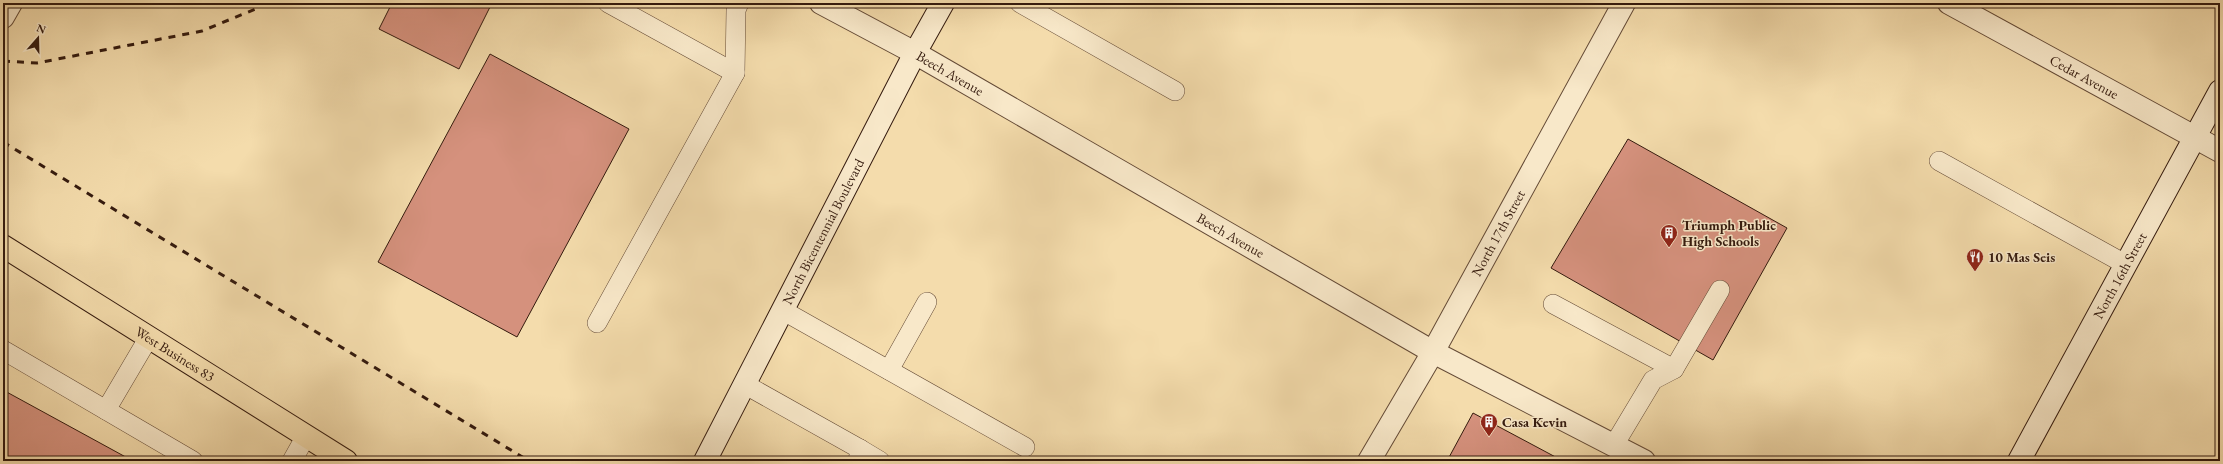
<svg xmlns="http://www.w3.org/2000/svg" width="2223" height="464" viewBox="0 0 2223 464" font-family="'EB Garamond',serif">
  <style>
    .building { fill: #d5917d; stroke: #341a0e }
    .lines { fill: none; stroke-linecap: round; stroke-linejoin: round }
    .lane-casing { stroke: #644a36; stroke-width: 20 }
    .street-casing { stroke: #644a36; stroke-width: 24 }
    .secondary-casing { stroke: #341a0e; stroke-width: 24 }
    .primary-casing { stroke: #341a0e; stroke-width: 24 }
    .lane { stroke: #f8e8c9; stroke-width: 19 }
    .street { stroke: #f8e8c9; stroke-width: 22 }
    .secondary { stroke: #f8e8c9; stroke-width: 22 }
    .primary { stroke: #f4dcac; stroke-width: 22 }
    .rail { stroke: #341a0e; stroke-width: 3; stroke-dasharray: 7 7; stroke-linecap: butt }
    .labels { text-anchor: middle; stroke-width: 3; stroke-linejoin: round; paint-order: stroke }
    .street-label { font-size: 14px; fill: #341a0e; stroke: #f8e8c9 }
    .poi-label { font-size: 14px; font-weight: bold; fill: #341a0e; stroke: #f8e8c9; text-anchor: start }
  </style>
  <rect width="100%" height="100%" fill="#f4dcac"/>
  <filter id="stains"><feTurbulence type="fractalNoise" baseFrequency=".005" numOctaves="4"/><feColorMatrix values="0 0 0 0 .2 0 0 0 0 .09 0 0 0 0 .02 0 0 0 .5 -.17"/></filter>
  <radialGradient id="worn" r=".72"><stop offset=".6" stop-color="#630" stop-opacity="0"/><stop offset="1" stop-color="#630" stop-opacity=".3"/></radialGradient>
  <g class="building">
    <polygon points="392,3 492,3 459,69 379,29"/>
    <polygon points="490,54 629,129 517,337 378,262"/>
    <polygon points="1628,139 1787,228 1713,360 1551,268"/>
    <polygon points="3,390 133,461 3,461"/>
    <polygon points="1473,413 1563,461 1447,461"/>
  </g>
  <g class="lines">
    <defs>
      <g id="lane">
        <polyline points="608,3 735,73"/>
        <polyline points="1020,3 1175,91"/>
        <polyline points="1939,161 2125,264"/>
        <polyline points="1553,304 1674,369"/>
        <polyline points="782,310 1025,447"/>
        <polyline points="597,323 735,73 736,10 739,3"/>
        <polyline points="3,350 193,461"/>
        <polyline points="889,370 927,302"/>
        <polyline points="744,384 860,449 858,461"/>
        <polyline points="106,410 149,337"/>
        <polyline points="1614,445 1653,380 1674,369 1720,290"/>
        <polyline points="860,449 880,461"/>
        <polyline points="292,461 306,436"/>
      </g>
      <g id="street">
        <path id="s1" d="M821,3L915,53L1433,352L1644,461"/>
        <path id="s2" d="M1949,3L2220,151"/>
        <polyline points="3,17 11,3"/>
        <path id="s3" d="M1369,461L1433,352L1624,3"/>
      </g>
      <g id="secondary">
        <path id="s4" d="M705,461L915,53L943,3"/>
        <path id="s5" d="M2019,461L2220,91"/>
      </g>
      <g id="primary">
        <path id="s6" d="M3,246L346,461"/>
      </g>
    </defs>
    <use href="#lane" class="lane-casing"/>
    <use href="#street" class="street-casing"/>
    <use href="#secondary" class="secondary-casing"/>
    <use href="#primary" class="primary-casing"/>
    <use href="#lane" class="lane"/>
    <use href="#street" class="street"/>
    <use href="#secondary" class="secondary"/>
    <use href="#primary" class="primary"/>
    <g class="rail">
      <polyline points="3,61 37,63 202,31 270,3"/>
      <polyline points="3,142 529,461"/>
    </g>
  </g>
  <defs>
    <symbol id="building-pin" viewBox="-11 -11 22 30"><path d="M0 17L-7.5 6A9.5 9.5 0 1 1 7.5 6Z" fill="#8f2418" stroke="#f8e8c9"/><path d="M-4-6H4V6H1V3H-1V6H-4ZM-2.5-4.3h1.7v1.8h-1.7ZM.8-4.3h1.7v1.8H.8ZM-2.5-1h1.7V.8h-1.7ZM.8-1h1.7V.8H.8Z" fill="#fff"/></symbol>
    <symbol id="restaurant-pin" viewBox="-11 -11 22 30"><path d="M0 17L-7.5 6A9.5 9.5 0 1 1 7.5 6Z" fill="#8f2418" stroke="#f8e8c9"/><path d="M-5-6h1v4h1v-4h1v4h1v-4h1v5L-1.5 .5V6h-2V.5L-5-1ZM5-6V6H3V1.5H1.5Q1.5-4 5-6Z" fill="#fff"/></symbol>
  </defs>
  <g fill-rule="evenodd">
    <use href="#building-pin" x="1659" y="223" width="20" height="27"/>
    <use href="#restaurant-pin" x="1965" y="247" width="20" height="27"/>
    <use href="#building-pin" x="1479" y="412" width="20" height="27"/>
  </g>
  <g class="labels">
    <g class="street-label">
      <text dy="5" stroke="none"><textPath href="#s1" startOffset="147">Beech Avenue</textPath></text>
      <text dy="5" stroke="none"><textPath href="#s2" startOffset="154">Cedar Avenue</textPath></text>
      <text dy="5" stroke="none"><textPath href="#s4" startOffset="258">North Bicentennial Boulevard</textPath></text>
      <text dy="5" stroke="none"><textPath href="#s3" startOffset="262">North 17th Street</textPath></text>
      <text dy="5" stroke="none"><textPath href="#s1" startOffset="471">Beech Avenue</textPath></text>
      <text dy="5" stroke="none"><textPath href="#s5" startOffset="211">North 16th Street</textPath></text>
      <text dy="5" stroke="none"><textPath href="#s6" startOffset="203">West Business 83</textPath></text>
    </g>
    <g class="poi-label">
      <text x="1682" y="230">Triumph Public<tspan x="1682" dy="16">High Schools</tspan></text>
      <text x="1988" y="262">10 Mas Seis</text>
      <text x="1502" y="427">Casa Kevin</text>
    </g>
  </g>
  <rect width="2223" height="464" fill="none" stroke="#f4dcac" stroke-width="16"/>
  <rect x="4" y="4" width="2215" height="456" fill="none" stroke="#341a0e" stroke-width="2"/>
  <rect x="8" y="8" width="2207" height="448" fill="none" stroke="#341a0e"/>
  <g transform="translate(38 38) rotate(20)" stroke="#f8e8c9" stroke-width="3" paint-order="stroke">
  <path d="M0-3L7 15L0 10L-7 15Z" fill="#341a0e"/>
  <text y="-6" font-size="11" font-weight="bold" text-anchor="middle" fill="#341a0e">N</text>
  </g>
  <rect width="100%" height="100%" filter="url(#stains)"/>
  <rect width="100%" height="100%" fill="url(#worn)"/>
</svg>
